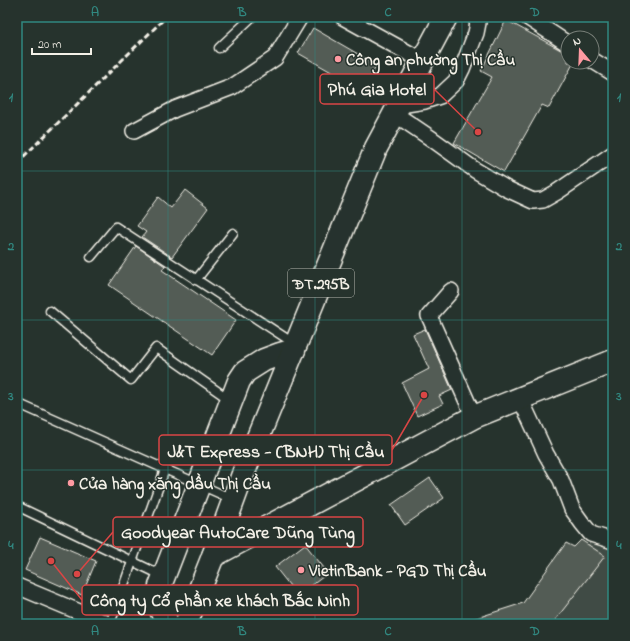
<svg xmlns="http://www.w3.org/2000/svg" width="630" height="641" viewBox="0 0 630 641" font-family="'Indie Flower',sans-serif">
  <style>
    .green { fill: #414b45; stroke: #9a9e96 }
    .building { fill: #525c55; stroke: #f4f1e8 }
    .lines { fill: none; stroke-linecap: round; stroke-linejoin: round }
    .service-casing { stroke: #f4f1e8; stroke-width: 11 }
    .minor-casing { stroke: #f4f1e8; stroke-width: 18 }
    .secondary-casing { stroke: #f4f1e8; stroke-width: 25 }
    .primary-casing { stroke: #f4f1e8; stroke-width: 25 }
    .service { stroke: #26332d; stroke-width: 8 }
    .minor { stroke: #26332d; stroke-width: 15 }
    .secondary { stroke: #26332d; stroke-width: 22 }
    .primary { stroke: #26332d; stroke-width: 22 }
    .rail { stroke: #f4f1e8; stroke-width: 3; stroke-dasharray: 6 3; stroke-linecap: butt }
    .grid { fill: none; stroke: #318880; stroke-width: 1; stroke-opacity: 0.55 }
    .poi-dot { fill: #ff9aa2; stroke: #26332d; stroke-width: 1.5 }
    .labels { text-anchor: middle; stroke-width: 3; stroke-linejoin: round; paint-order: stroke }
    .shield { fill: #26332d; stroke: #b6b8b0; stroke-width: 1 }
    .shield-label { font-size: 16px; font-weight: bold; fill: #f4f1e8 }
    .poi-label { font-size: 17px; font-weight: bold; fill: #f4f1e8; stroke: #26332d; text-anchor: start }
    .leader { fill: none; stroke: #da4645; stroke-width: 1.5 }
    .callout-dot { fill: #da4645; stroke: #26332d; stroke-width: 1.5 }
    .callout { fill: #26332d; stroke: #da4645; stroke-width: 1.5 }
    .callout-label { font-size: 18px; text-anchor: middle; font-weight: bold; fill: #f4f1e8 }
    .neatline { fill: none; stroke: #318880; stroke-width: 1.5 }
    .grid-label { font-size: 13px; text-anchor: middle; font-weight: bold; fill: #318880 }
  </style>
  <rect width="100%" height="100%" fill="#26332d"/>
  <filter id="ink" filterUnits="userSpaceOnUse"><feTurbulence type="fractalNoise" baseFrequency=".025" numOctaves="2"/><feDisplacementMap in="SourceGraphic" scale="8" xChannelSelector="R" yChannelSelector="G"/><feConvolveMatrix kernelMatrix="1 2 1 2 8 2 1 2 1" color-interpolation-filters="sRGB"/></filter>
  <g filter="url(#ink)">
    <polygon class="green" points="596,536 613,542 613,624 521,624"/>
    <g class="building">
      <polygon points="506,20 568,54 568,62 574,62 549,108 542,105 504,172 454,143 492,77 481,71"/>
      <polygon points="313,28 377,65 363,90 298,53"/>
      <polygon points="185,190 208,208 172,257 142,237 146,232 137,226 158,197 171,208"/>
      <polygon points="136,246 165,266 162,270 236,320 212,355 109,285"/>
      <polygon points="425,329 452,390 439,396 443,404 417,416 402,383 429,369 413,334"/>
      <polygon points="430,478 444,498 405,525 391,505"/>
      <polygon points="40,537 96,561 82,595 25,570"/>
      <polygon points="581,540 605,556 552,624 467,624 467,621 523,603 566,543 574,547"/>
      <polygon points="305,544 328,573 298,596 275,567"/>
    </g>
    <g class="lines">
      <defs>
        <g id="service">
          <polyline points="219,48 252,17"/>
          <polyline points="91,257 116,227 295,344"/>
          <polyline points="196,280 233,233"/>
          <polyline points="50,311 131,380 156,348 230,400"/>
          <polyline points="17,405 19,404 232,499"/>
          <polyline points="17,506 163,576"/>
          <polyline points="110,624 165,469"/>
        </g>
        <g id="minor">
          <polyline points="343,17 423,61"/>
          <polyline points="527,17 568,44"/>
          <polyline points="592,60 613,73"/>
          <polyline points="400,105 425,101 440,96 456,81 462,69 476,33 478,23 475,17"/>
          <polyline points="395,114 432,139 475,170 507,189 533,201 543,200 557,192 613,154"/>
          <polyline points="134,131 175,109 232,87 275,58 300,17"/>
          <polyline points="451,291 429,316 474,417"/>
          <polyline points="520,398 546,454 561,480 572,509 582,523 591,534 613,541"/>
          <polyline points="17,586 108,624"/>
        </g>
        <polyline id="secondary" points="213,556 474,417 613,361"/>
        <g id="primary">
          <path d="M168,624C160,610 156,603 160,586L239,381L245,372L264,360L280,354L294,350"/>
          <polyline points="186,624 213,556 243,474 376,148 446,17"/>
        </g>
      </defs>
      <use href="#service" class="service-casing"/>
      <use href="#minor" class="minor-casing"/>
      <use href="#secondary" class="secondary-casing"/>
      <use href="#primary" class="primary-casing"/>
      <use href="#service" class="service"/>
      <use href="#minor" class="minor"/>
      <use href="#secondary" class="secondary"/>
      <use href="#primary" class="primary"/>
      <polyline class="rail" points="17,163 166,17"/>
    </g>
  </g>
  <path class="grid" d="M168,17V624M315,17V624M462,17V624M17,171H613M17,320H613M17,470H613"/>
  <g class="poi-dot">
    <circle cx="338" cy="59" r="4"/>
    <circle cx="71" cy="483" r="4"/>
    <circle cx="301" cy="570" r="4"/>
  </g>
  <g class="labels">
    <rect class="shield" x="288" y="269" width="66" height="28" rx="3"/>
    <g class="shield-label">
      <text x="321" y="289">ĐT.295B</text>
    </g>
    <g class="poi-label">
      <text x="346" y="65">Công an phường Thị Cầu</text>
      <text x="79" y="489">Cửa hàng xăng dầu Thị Cầu</text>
      <text x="309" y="576">VietinBank - PGD Thị Cầu</text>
    </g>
  </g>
  <path class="leader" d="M478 132L434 89M424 395L392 450M77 574L113 532M51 561L82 600"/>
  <g class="callout-dot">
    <circle cx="478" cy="132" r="4"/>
    <circle cx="424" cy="395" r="4"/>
    <circle cx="77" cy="574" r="4"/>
    <circle cx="51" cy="561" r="4"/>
  </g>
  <g class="callout">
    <rect x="320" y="74" width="114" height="30" rx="4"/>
    <rect x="159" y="435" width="233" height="30" rx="4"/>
    <rect x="113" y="517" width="250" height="30" rx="4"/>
    <rect x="82" y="585" width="276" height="30" rx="4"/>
  </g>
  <g class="callout-label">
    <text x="377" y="95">Phú Gia Hotel</text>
    <text x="276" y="457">J&amp;T Express - (BNH) Thị Cầu</text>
    <text x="238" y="538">Goodyear AutoCare Dũng Tùng</text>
    <text x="220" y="606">Công ty Cổ phần xe khách Bắc Ninh</text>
  </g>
  <rect width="630" height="641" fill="none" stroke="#26332d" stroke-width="44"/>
  <g transform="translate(580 50) rotate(341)"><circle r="19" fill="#26332d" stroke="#787f78"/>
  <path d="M0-3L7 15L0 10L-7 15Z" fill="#ff9aa2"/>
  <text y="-6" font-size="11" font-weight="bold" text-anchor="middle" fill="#f4f1e8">N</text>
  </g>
  <path d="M32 48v6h59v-6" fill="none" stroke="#f4f1e8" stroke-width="2"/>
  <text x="38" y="48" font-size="12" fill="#f4f1e8" stroke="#26332d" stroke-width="3" paint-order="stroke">20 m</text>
  <rect x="22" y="22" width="586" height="597" class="neatline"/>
  <g class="grid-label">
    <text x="95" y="16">A</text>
    <text x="242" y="16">B</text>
    <text x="388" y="16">C</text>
    <text x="535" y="16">D</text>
    <text x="11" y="101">1</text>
    <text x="619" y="101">1</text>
    <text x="11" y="250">2</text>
    <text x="619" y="250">2</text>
    <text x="11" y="400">3</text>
    <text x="619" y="400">3</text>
    <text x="11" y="549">4</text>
    <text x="619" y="549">4</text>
    <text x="95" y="635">A</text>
    <text x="242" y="635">B</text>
    <text x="388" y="635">C</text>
    <text x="535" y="635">D</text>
  </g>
</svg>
